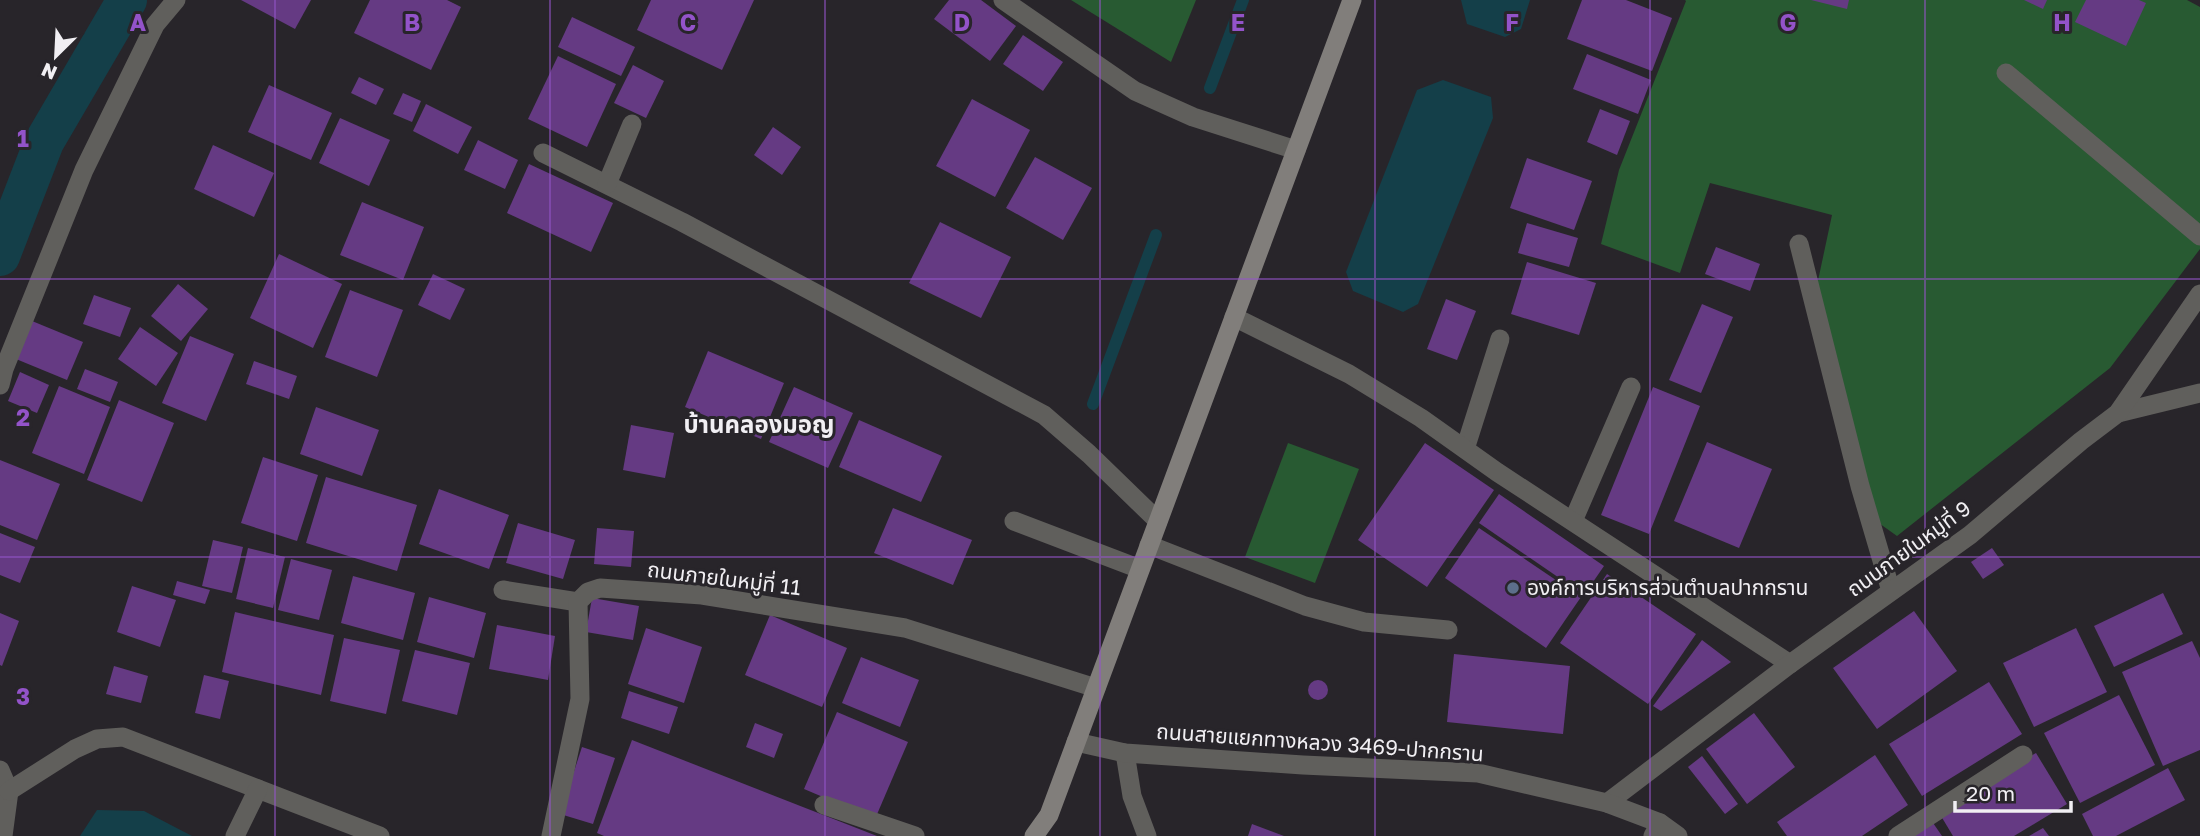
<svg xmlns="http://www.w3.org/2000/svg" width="2200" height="836" viewBox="0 0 2200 836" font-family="'Golos Text','Noto Sans Thai',sans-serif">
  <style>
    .green { fill: #285a32 }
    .water { fill: #143f49 }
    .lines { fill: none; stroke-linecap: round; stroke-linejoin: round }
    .stream { stroke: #143f49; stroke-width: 12 }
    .canal { stroke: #143f49; stroke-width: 40 }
    .building { fill: #653a83 }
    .service { stroke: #605f5c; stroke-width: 19 }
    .minor { stroke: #605f5c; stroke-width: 19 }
    .tertiary { stroke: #605f5c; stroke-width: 19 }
    .secondary { stroke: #817e7b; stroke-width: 19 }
    .grid { fill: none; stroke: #9353c9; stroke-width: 2; stroke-opacity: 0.55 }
    .service-dot { fill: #5c6f8a; stroke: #28252a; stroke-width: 2.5 }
    .labels { text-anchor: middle; stroke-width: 6; stroke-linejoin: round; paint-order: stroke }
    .street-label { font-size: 21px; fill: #f1eff3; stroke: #28252a }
    .poi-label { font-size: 21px; fill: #f1eff3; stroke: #28252a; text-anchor: start }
    .quarter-label { font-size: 24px; font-weight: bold; fill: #f1eff3; stroke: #28252a }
    .grid-label { font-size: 23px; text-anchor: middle; font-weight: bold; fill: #9353c9; stroke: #28252a; stroke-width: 6; stroke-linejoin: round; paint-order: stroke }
  </style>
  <rect width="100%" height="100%" fill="#28252a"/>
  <g class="green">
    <polygon points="1071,0 1196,0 1171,62"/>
    <polygon points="1685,0 2187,0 2200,7 2200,249 2110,368 1897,536 1876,521 1816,290 1832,215 1710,183 1680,273 1601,244 1619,170 1686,1"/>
    <polygon points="1288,443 1359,469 1315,583 1245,557"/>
  </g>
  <g class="water">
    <polygon points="1461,0 1530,0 1521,29 1505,37 1467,24"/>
    <polygon points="1443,80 1491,97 1493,118 1418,304 1403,312 1353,291 1346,272 1417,90"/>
    <polygon points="97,810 144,811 192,836 80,836"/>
  </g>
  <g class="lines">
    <g class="stream">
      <polyline points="1210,88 1243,0"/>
      <polyline points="1093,404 1156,235"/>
    </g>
    <polyline class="canal" points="0,256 44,142 127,0"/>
  </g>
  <g class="building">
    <polygon points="241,0 311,0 295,29"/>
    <polygon points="370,0 447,0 461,7 431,70 354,33"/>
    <polygon points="651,0 754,0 722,70 637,30"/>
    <polygon points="949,0 981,0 1016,26 990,61 934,19"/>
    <polygon points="1582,0 1626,0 1672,18 1652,71 1567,39"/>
    <polygon points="1811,0 1849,0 1847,9"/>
    <polygon points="2024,0 2047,0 2043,9"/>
    <polygon points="2086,0 2139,0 2146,3 2126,46 2075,22"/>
    <polygon points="572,17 635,47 621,76 558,47"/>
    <polygon points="1023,35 1063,62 1043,91 1003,64"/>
    <polygon points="1587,54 1651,80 1638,114 1573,89"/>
    <polygon points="558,56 616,84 587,147 528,119"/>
    <polygon points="633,65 664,81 646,118 614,103"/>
    <polygon points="359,77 384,89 376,105 351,93"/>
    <polygon points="269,85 332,113 311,160 248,132"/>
    <polygon points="403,93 421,101 412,122 393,114"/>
    <polygon points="972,99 1030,130 995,197 936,166"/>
    <polygon points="426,104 472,127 458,154 413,131"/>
    <polygon points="1600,109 1630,121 1617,155 1587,142"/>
    <polygon points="340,118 390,140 369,186 319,163"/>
    <polygon points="773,127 801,147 782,175 754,155"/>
    <polygon points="478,140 518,160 505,189 464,170"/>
    <polygon points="213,145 274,173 254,217 194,189"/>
    <polygon points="1035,157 1092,188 1063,240 1006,208"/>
    <polygon points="1527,158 1592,181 1574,230 1510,208"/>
    <polygon points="529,164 613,203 591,252 507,213"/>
    <polygon points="362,202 424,227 403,280 340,255"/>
    <polygon points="940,222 1011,257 981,318 909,283"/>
    <polygon points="1527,223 1578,238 1569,267 1518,253"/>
    <polygon points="1716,247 1760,264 1750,291 1705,274"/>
    <polygon points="279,254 342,284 313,348 250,318"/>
    <polygon points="1527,262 1596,283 1579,335 1511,314"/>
    <polygon points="433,274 465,289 450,320 418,305"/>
    <polygon points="178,284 208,309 181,341 151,316"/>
    <polygon points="350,290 403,310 377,377 325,357"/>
    <polygon points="94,295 131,308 120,337 83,324"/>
    <polygon points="1446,299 1476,311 1457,360 1427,349"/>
    <polygon points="1702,304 1733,317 1701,393 1669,380"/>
    <polygon points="32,321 83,342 67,380 16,359"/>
    <polygon points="140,327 178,353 156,386 118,359"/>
    <polygon points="190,336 234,354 206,421 162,403"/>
    <polygon points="708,351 784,383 761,439 685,407"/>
    <polygon points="254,361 297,376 289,399 246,384"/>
    <polygon points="85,369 118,382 110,402 77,389"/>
    <polygon points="20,372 49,385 37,413 8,401"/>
    <polygon points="59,386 110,407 84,474 32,453"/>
    <polygon points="794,387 853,413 828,468 769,442"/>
    <polygon points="1653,387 1700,406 1649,534 1601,515"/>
    <polygon points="119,400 174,423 142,502 87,480"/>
    <polygon points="316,407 379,430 362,476 300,454"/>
    <polygon points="859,420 942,456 921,502 839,467"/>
    <polygon points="631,425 674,433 665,478 623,470"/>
    <polygon points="1707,442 1772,469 1739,548 1674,521"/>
    <polygon points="1425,443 1494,490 1427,587 1358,540"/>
    <polygon points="263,457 318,475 297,541 241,523"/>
    <polygon points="0,460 60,484 37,540 0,525"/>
    <polygon points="326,477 417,505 397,571 306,543"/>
    <polygon points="439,489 509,515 489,569 419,544"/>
    <polygon points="1499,494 1604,566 1584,595 1479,523"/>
    <polygon points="893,508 972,540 953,585 874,553"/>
    <polygon points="518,523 575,540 563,579 506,563"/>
    <polygon points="597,528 634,531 631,567 594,564"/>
    <polygon points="1479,528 1581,597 1546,648 1445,578"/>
    <polygon points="0,533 35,547 20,583 0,575"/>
    <polygon points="213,540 243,547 232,593 202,586"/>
    <polygon points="248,548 285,557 273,608 236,599"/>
    <polygon points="1992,548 2004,565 1983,579 1971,562"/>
    <polygon points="291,559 332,570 319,620 278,610"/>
    <polygon points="1607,574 1696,634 1648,704 1560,643"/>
    <polygon points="353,576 415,593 403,640 341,623"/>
    <polygon points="177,581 210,590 205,604 173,595"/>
    <polygon points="132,586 176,600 160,647 117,632"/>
    <polygon points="2163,593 2183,634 2114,667 2094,626"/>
    <polygon points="429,597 486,613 474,658 417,642"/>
    <polygon points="592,598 639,606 633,640 586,632"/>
    <polygon points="1914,611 1957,671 1877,729 1833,668"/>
    <polygon points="235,612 334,635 321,695 222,672"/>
    <polygon points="0,613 19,621 2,666 0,665"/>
    <polygon points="770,615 847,648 822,707 745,675"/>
    <polygon points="497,625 555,636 548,680 489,669"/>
    <polygon points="646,628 702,647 684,703 628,684"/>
    <polygon points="2076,628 2107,692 2034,727 2003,663"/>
    <polygon points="344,638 400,650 386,714 330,701"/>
    <polygon points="1702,640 1731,662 1661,711 1653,706"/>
    <polygon points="2192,641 2200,658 2200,750 2163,766 2122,672"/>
    <polygon points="415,650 470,663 457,715 402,701"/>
    <polygon points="1454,654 1570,666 1563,734 1447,722"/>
    <polygon points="861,657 919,680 900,727 842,703"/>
    <polygon points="114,666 148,676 141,703 106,694"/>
    <polygon points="204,675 229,681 220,719 195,713"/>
    <circle cx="1318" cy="690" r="10"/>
    <polygon points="1989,682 2022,734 1922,796 1889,744"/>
    <polygon points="629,691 678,707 669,734 621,718"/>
    <polygon points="2119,695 2155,765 2080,803 2044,733"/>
    <polygon points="837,712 908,742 875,819 804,789"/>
    <polygon points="1754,713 1795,767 1747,804 1706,749"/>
    <polygon points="755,723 783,734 774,758 746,747"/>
    <polygon points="632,740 877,836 604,836 597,833"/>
    <polygon points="582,747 615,758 593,824 560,814"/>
    <polygon points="2036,753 2067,804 2014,836 1953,836 1938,811"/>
    <polygon points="1875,755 1908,805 1862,836 1787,836 1777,822"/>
    <polygon points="1702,756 1738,804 1725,814 1688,767"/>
    <polygon points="2168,768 2185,800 2116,836 2093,836 2082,814"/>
    <polygon points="1931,820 1942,836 1908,836"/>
    <polygon points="1252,824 1284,836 1248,836"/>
    <polygon points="2043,828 2049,836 2029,836"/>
  </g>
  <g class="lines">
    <g class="service">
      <polyline points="1003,0 1135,91 1193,117 1296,150"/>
      <polyline points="2006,73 2200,236"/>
      <polyline points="543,153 682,222 1044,415 1089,454 1158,521"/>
      <polyline points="607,184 632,124"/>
      <polyline points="1799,244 1860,486 1891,591"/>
      <polyline points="0,385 4,369 84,170 155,25 176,0"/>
      <polyline points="2118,413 2200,393"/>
      <polyline points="1465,449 1500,339"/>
      <polyline points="1014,521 1140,569"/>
      <polyline points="1573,521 1631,387"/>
      <polyline points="1149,545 1305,606 1364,622 1448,630"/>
      <polyline points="1125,753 1132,796 1147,836"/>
      <polyline points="0,770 9,791 3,836"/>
      <polyline points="9,791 75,749 97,739 123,737 380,836"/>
      <polyline points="824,805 915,836"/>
      <polyline points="235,836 258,789"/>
      <polyline points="1653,836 1660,823"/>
      <polyline points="1898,836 2023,755"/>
    </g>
    <g class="minor">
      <polyline points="1234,317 1349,374 1421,418 1497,472 1790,664"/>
      <polyline points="503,590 578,602"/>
      <polyline points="1607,803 1790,664 1970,535 2081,441 2118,413 2200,294"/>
      <polyline points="551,836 580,699 578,602 588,592 600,588 702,595 905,628 1096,688"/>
    </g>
    <polyline class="tertiary" points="1076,742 1125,753 1303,765 1478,773 1607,803 1660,823 1678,836"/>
    <polyline class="secondary" points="1034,836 1049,815 1352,0"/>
  </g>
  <path class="grid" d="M275,0V836M550,0V836M825,0V836M1100,0V836M1375,0V836M1650,0V836M1925,0V836M0,279H2200M0,557H2200"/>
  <circle class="service-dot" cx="1513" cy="588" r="7"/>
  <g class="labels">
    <g class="street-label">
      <text transform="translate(1909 549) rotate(-36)" y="7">ถนนภายในหมู่ที่ 9</text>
      <text transform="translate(724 579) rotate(7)" y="7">ถนนภายในหมู่ที่ 11</text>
      <text transform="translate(1320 743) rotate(4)" y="7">ถนนสายแยกทางหลวง 3469-ปากกราน</text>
    </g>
    <g class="poi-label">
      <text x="1527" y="595">องค์การบริหารส่วนตำบลปากกราน</text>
    </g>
    <g class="quarter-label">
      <text x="759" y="433">บ้านคลองมอญ</text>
    </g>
  </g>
  <g class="grid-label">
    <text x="138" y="31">A</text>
    <text x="412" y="31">B</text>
    <text x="688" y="31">C</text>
    <text x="962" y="31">D</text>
    <text x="1238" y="31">E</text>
    <text x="1512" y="31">F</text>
    <text x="1788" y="31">G</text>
    <text x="2062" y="31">H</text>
    <text x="23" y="147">1</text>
    <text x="23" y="426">2</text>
    <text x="23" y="705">3</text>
  </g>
  <g transform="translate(56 56) rotate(204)" stroke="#28252a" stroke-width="5" paint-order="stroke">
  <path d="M0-5L12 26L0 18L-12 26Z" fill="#f1eff3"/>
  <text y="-10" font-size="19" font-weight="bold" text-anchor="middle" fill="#f1eff3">N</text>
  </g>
  <path d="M1955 801v10h116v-10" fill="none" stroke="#f1eff3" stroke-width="3.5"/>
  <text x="1966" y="801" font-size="21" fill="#f1eff3" stroke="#28252a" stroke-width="5" paint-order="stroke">20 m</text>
</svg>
